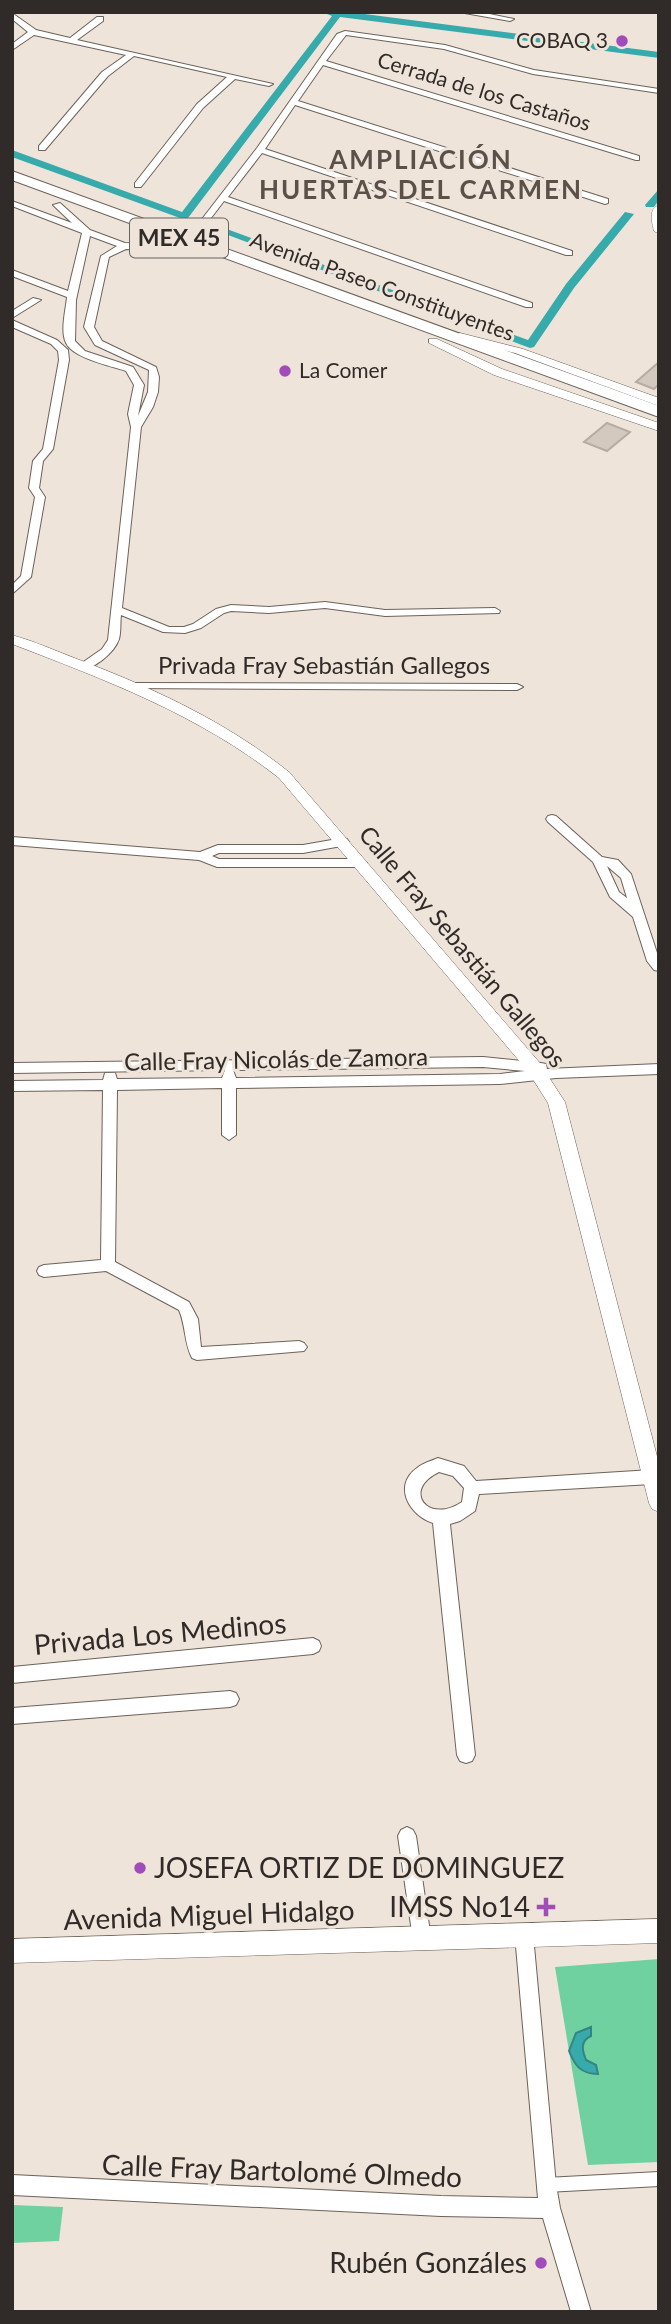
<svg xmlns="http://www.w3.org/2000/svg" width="671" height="2324" viewBox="0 0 671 2324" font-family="Lato,sans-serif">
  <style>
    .green { fill: #6fd0a0 }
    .water { fill: #37aaac; stroke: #358484; stroke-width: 2 }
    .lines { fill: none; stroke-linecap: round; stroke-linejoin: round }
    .canal { fill: #37aaac; fill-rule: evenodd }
    .building { fill: #d4c9bf; stroke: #b6aca2; stroke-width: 2 }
    .pedestrian-casing { stroke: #6c625a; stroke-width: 16 }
    .minor-casing { stroke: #6c625a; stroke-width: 2 }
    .tertiary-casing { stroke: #6c625a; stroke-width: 1 }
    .trunk-casing { stroke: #6c625a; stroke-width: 2 }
    .pedestrian { stroke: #fff; stroke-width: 14 }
    .minor { fill: #fff; fill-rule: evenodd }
    .tertiary { fill: #fff; fill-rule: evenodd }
    .trunk { fill: #fff; fill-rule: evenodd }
    .poi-dot { fill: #a04dbb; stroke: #efe4da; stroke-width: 2.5 }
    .labels { text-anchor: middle; stroke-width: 6; stroke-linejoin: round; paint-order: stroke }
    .far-poi-label { font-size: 21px; fill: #302b28; stroke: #efe4da; text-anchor: end }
    .far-street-label { font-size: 21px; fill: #302b28; stroke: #efe4da }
    .shield { fill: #efe4da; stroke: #69625d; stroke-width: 2 }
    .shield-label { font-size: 23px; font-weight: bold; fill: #302b28 }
    .street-label { font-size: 24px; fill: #302b28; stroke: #efe4da }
    .far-district-label { font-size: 26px; font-weight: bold; letter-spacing: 2px; fill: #5a5149; stroke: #efe4da }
    .near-street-label { font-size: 28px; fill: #302b28; stroke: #efe4da }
    .near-poi-label { font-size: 28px; fill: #302b28; stroke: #efe4da; text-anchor: end }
  </style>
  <rect width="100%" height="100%" fill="#efe4da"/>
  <g class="green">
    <polygon points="659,1959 659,2162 588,2165 555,1967"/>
    <polygon points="12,2205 63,2207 59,2241 12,2243"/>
  </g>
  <path class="water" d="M591,2027V2036C580,2041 582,2050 586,2060L596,2065L598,2074C581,2074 575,2066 569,2051L576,2033Z"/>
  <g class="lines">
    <g class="canal">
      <polygon points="322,12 349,12 659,52 659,58 340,17 188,218 180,218 12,157 12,150 182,212 332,16"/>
      <polygon points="659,189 659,200 654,207 646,207 645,205"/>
      <polygon points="625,212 634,214 574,288 534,347 530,348 204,226 213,224 528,340 566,284"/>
    </g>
  </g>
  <g class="building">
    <polygon points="659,362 659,384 654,389 636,382"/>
    <polygon points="607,423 630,432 607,451 584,442"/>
  </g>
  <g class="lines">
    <defs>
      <polyline id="pedestrian" points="546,2185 659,2179"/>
      <g id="minor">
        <polygon points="459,12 480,12 514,19 510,21"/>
        <polygon points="12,13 36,30 70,38 97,17 103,17 103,21 77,40 273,84 269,86 235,79 203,108 141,187 135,187 135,183 197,104 227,77 134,56 108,76 45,150 39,150 39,146 102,72 126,55 34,35 12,50 12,44 28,32 12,19"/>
        <polygon points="345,31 445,45 534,70 659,89 659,93 533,74 444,49 346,35 326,61 639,156 639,160 636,160 323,65 298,101 608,199 608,203 605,204 295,105 265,149 572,251 572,255 566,255 262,153 228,197 532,303 532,307 526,307 224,201 192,243 185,241 257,148 337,34"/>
        <path d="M12,201L72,223L53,205L60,203L90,230L125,243L173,245L177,248L173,251L126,249L109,257L94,327L102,341L156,367L159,377L158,392L153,407L141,427L122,608L169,627H184L193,624L216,609L231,605L269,607L325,602L385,610L495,608L500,611L499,613L385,616L325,608L269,613L231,611L224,613L201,628L185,633L163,632L121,615C120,623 121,632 119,639C115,652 93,671 79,669V665L102,649L108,640L131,427L128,414L134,385L126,371C111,366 73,358 66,343C60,331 66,309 67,297L12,276V270L68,291L82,233L12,206ZM90,236L117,246L101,256L84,327L95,345L149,370L148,392L138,416L144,385L133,367L85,351L75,341L76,300Z"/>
        <polygon points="33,298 41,300 12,318 12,311"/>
        <polygon points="12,320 57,340 68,350 69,360 53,449 43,461 39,488 45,497 31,577 12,594 12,585 21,576 35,497 29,488 33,461 43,449 59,360 58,351 51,344 12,327"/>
        <polygon points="130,683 517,684 523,687 517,690 126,688 126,684"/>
        <path d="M552,815L556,816L602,857L618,860L631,874L659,959V971L654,970L647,961L633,917L610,897L593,862L548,822L546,819L548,816ZM607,866L621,878L627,898L619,892Z"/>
        <polygon points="12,837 200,852 218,845 303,845 343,838 347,839 349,842 347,845 303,853 219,853 212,856 219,859 361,859 367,863 361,867 217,867 199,860 12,845"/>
        <path d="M483,1057L541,1063L546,1064L547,1069L659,1064V1074L556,1078L500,1084L236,1088V1135L229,1140L222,1135V1088L117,1090L115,1262L189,1302L198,1319L201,1347L299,1341L304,1343L307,1347L304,1351L197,1360L192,1358C184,1343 186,1326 179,1310L106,1271L44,1277L39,1275L37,1271L39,1267L44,1265L101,1260L103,1090L12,1091V1081L103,1080L105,1073H115L117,1079L222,1078L225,1070L12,1073V1063ZM483,1067L525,1071L500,1074L236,1078L233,1070Z"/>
        <path d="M438,1458L464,1466L476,1481L652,1470L659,1475L658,1482L652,1484L479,1494L475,1511L460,1521L450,1524L475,1755L472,1761L466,1763L460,1761L457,1755L433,1523C410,1516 392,1486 417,1468C423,1463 431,1461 438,1458ZM439,1472L453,1476L464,1488L462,1502C428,1525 401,1490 439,1472Z"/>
        <polygon points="313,1638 319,1641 321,1646 319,1651 313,1654 12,1683 12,1667"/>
        <polygon points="230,1691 236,1693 239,1699 236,1705 230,1707 12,1724 12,1708"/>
        <polygon points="407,1827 413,1830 416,1836 431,1939 429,1946 422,1948 415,1946 413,1939 398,1836 401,1830"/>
        <polygon points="524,1926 531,1928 533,1935 556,2185 560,2208 591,2312 571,2312 543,2218 441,2216 12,2195 12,2175 441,2196 538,2198 515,1935 517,1928"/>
      </g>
      <g id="tertiary">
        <path d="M659,205V234L654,231C652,222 648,209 659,205Z"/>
        <polygon points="460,333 523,349 659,398 659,406 515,353 456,338 454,336"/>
        <polygon points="429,339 437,339 502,369 659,423 659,431 494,375 429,343"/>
        <path d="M12,635C34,641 56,651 77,659C153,688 225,721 289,772L539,1062L565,1102L659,1464V1512L652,1509L649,1503L548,1103L527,1070L279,778C199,715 106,680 12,644Z"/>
        <polygon points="659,1919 659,1943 12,1963 12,1939"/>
      </g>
      <polygon id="trunk" points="12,171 659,406 659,417 12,180"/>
    </defs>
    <use href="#pedestrian" class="pedestrian-casing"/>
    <use href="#minor" class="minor-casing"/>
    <use href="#tertiary" class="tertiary-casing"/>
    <use href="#trunk" class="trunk-casing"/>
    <use href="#pedestrian" class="pedestrian"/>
    <use href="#minor" class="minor"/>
    <use href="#tertiary" class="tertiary"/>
    <use href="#trunk" class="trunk"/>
  </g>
  <g class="poi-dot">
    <circle cx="622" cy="41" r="7"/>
    <circle cx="285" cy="371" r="7"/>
    <circle cx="140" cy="1868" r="7"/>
    <path d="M542.5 1896.5h7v7h7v7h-7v7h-7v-7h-7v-7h7z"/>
    <circle cx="541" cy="2263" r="7"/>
  </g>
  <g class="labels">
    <g class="far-poi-label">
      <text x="608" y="48">COBAQ 3</text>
      <text x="299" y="378" text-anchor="start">La Comer</text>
    </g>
    <g class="far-street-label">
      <text transform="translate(484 92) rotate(17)" y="7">Cerrada de los Castaños</text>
      <text transform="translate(382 287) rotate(20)" y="7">Avenida Paseo Constituyentes</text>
    </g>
    <rect class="shield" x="130" y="218.5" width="98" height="39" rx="5"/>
    <g class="shield-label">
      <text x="179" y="246">MEX 45</text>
    </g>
    <g class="street-label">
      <text x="324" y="674">Privada Fray Sebastián Gallegos</text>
      <text transform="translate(462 947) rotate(50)" y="8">Calle Fray Sebastián Gallegos</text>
      <text transform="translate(276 1060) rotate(-1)" y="8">Calle Fray Nicolás de Zamora</text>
    </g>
    <g class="far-district-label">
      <text x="421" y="169">AMPLIACIÓN<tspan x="421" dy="30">HUERTAS DEL CARMEN</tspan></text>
    </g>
    <g class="near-street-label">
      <text transform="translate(160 1634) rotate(-5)" y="10">Privada Los Medinos</text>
      <text transform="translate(209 1915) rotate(-2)" y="10">Avenida Miguel Hidalgo</text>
      <text transform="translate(282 2171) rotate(2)" y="10">Calle Fray Bartolomé Olmedo</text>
    </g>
    <g class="near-poi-label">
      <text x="154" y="1878" text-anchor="start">JOSEFA ORTIZ DE DOMINGUEZ</text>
      <text x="530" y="1917">IMSS No14</text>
      <text x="527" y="2273">Rubén Gonzáles</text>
    </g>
  </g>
  <rect width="671" height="2324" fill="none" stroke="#302b28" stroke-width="28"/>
</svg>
